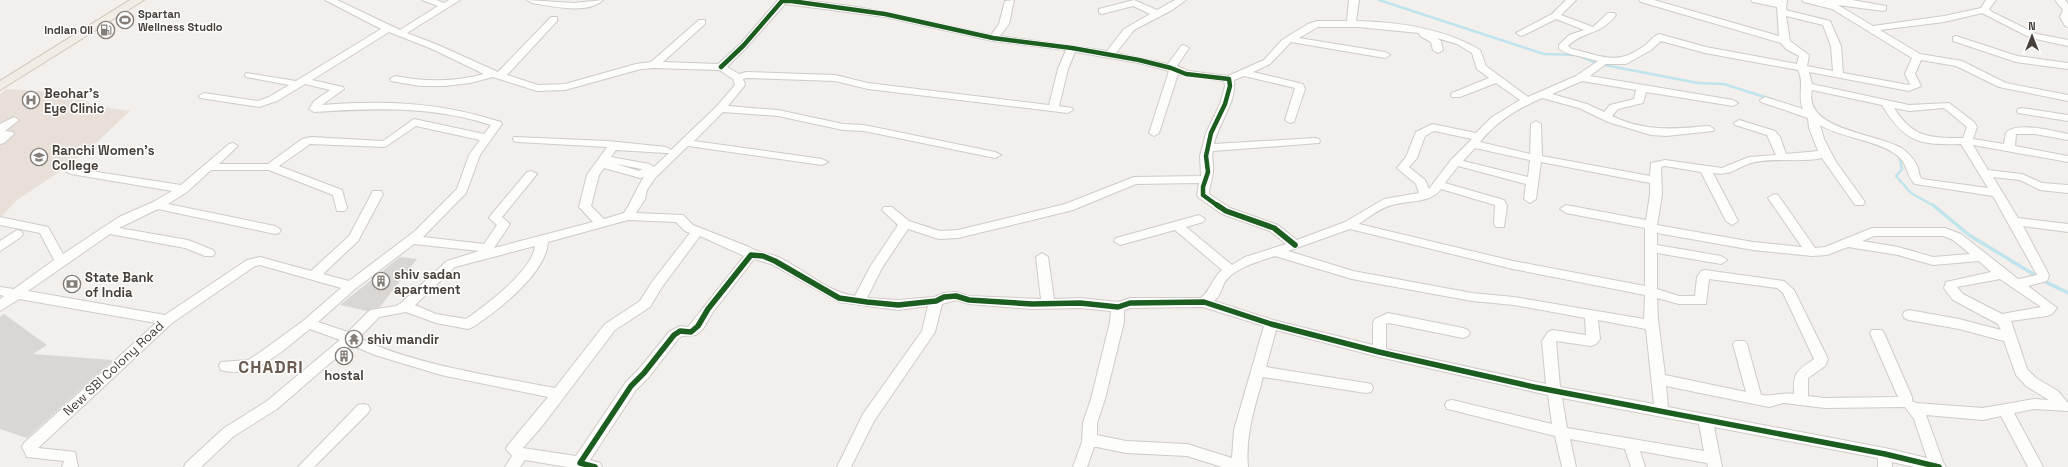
<svg xmlns="http://www.w3.org/2000/svg" width="2068" height="467" viewBox="0 0 2068 467" font-family="'Space Grotesk',sans-serif">
  <style>
    .education { fill: #e8e0d8 }
    .lines { fill: none; stroke-linecap: round; stroke-linejoin: round }
    .stream-far1 { stroke: #c0e4ed; stroke-width: 2.5 }
    .stream { stroke: #c0e4ed; stroke-width: 3.5 }
    .building { fill: #dad6d3 }
    .minor-casing { stroke: #cecbc8; stroke-width: 2 }
    .major-casing { stroke: #d3c7bb; stroke-width: 2 }
    .minor { fill: #fdfdfc; fill-rule: evenodd }
    .major { fill: #f1ece6; fill-rule: evenodd }
    .cycleway-far1-casing { stroke: #fff; stroke-width: 6 }
    .cycleway-casing { stroke: #fff; stroke-width: 8 }
    .cycleway-far1 { stroke: #1b5e20; stroke-width: 4.5 }
    .cycleway { stroke: #1b5e20; stroke-width: 5.5 }
    .labels { text-anchor: middle; stroke-width: 3; stroke-linejoin: round; paint-order: stroke }
    .far-poi-label { font-size: 11px; font-weight: bold; fill: #483f39; stroke: #fff; text-anchor: start }
    .poi-label { font-size: 13px; font-weight: bold; fill: #483f39; stroke: #fff; text-anchor: start }
    .street-label { font-size: 13px; fill: #483f39; stroke: #fff }
    .district-label { font-size: 17px; font-weight: bold; letter-spacing: 1px; fill: #6a5a50; stroke: #fff }
  </style>
  <rect width="100%" height="100%" fill="#f2efec"/>
  <polygon class="education" points="6,89 67,93 96,106 130,111 98,141 59,172 17,200 0,218 0,94"/>
  <g class="lines">
    <g class="stream-far1">
      <polyline points="1379,0 1544,54 1577,55 1599,64 1698,83 1724,84 1774,100"/>
      <polyline points="1861,139 1886,148"/>
      <polyline points="1899,156 1902,169 1896,176 1911,193 1934,206"/>
    </g>
    <g class="stream">
      <polyline points="1933,205 1969,235 2038,277"/>
      <polyline points="2042,280 2068,293"/>
    </g>
  </g>
  <g class="building">
    <polygon points="400,257 417,259 380,307 367,311 340,305"/>
    <polygon points="4,314 47,345 33,354 113,360 27,438 0,429 0,317"/>
    <polygon points="346,351 354,353 343,363 335,360"/>
  </g>
  <g class="lines">
    <defs>
      <g id="minor">
        <path d="M325,0H337L400,30L438,6L422,0H436L444,3L449,0H460L407,33L438,45L498,72L551,17H557V21L507,75L538,85L565,84L636,64L651,62L699,20H705V24L663,62L718,64L741,43L778,0C850,0 920,21 991,35L999,24L1005,1L1014,0L1009,24L1000,36L1107,51L1124,29L1150,14L1133,6L1102,14L1099,13V9L1134,0L1157,10L1175,0H1186L1172,10L1134,30L1116,53L1168,64L1181,46L1184,45L1189,48L1177,66L1188,71L1228,76L1264,60L1282,40L1308,24L1317,21H1347L1349,0H1359L1356,21C1399,22 1443,28 1480,50L1486,66L1528,97L1576,76L1598,61L1566,53L1559,49V45L1569,35L1584,30L1556,19L1524,35L1521,36L1516,33L1552,14L1566,0H1576L1561,15L1593,27L1608,13H1614L1616,15C1600,36 1584,30 1568,46L1572,49C1602,56 1617,66 1644,46C1650,42 1653,36 1659,34L1706,47L1797,64L1799,56L1786,49L1781,43L1641,2L1639,0H1654L1779,36L1777,7L1753,2L1751,0H1787L1786,10L1830,21L1841,46L1843,73L1909,85L1910,84L1905,74L1912,58L1832,9L1804,2L1802,0H1852L1886,6V10L1883,11L1838,5L1873,26L1944,16L1981,8L1986,0H1996L1989,9L1992,12L2037,34L2068,40V46L2031,38L1982,13L1944,22L1880,30L1920,54L1962,61L2006,83L2068,95V101L1999,87L1956,66L1921,60L1915,74L1921,86L1909,91L1809,72L1812,84L1909,105L1949,103L1974,122L1977,127L1973,139L2004,144L2006,133C2015,121 2054,131 2068,134V140L2035,134H2016L2015,146L2068,156V162L1973,145L1988,170L2022,174L2042,183L2068,185V193L2040,190L2020,180L1993,177L2018,218L2068,224V232L2023,226L2049,275L2047,281L2028,286L2057,308L2052,314L2047,316L2011,321L2027,369L2036,378L2058,391L2068,403V411L2034,409L2014,413L2043,467H2028L2001,416L1983,420L1926,415L1943,462L1946,467H1914L1892,462V467H1878V458L1714,427L1722,467H1708L1707,463L1640,451L1645,467H1631L1625,449L1570,439L1576,467H1562L1555,436L1452,410L1447,409L1445,405L1447,401L1452,400L1552,424L1548,395L1379,357L1276,330L1266,367L1366,383L1371,384L1373,388L1371,392L1366,393L1263,377C1255,407 1245,435 1248,467H1222L1187,456L1126,453L1097,447H1094L1087,467H1073L1082,442L1083,423L1091,399L1110,322L1111,311L1080,308L1032,309L969,304L956,300L942,304L935,332L874,421L851,467H837L863,414L922,331L928,306L898,310L839,302L771,264L754,259L713,312L703,329L696,335L682,336L679,338L649,377L636,390L590,460L600,463L602,467H567L525,460L520,467H505L512,456L506,449L508,445L548,397L441,375L375,355L351,345L277,409L234,436L201,467H184L186,463L224,428L267,401L340,340L310,329C285,348 255,380 221,370L219,366L221,362L248,360L259,353L303,321L341,288L260,265L255,266L172,323L38,448L75,452L78,467H62L64,461L27,457L22,447L24,443L156,323L19,299L0,311V299L4,296L0,295V287L14,289L54,260L40,233L0,225V217L48,227L63,254L119,217L153,202L172,191L71,174L65,171L67,169L71,168L181,185L229,144L233,143L238,146L219,164H268L302,139L311,137L383,141L414,119L484,134L491,125C432,106 375,108 314,112L309,109L314,101L330,90L305,84L277,101L259,107L200,98L199,96L204,93L258,101L269,97L289,85L246,77L245,75L246,73L296,81L381,29ZM785,4L885,17L993,41L1066,50L1058,69L1049,105L868,83L835,75L746,72L739,74L727,67L747,47ZM1786,16L1823,25L1831,46L1833,71L1807,66L1809,55L1790,41ZM1318,27H1358L1419,33L1420,36L1431,42L1433,50L1438,53L1443,50L1441,41L1437,38L1457,44L1472,53L1477,69L1489,78L1452,93L1451,95L1452,97H1460L1496,83L1520,100L1492,117L1476,133L1432,124L1416,132L1406,157L1397,168L1416,184L1419,193L1384,199L1345,222L1297,240L1278,225L1230,208L1209,194C1209,185 1213,179 1213,171C1214,164 1211,158 1213,151L1319,143L1320,141L1319,139L1315,138L1214,144C1218,124 1237,102 1234,80L1244,76L1295,88L1285,120L1290,123L1294,122L1305,89L1303,84L1253,72L1270,64L1291,42L1385,58L1390,55L1385,52L1299,38ZM389,32L432,49L484,74C455,82 425,82 395,76L390,79L391,81L420,86H445L470,83L493,77L537,91L565,90L641,69L654,68L719,70L733,79L735,85L716,107L671,150L666,147L608,141L514,137L513,139L514,141L518,142L607,147L587,175L579,207L593,222L494,248L510,224L502,217L537,174L531,171L527,172L491,215L489,218L497,225L484,244L423,237L466,193L480,155L502,124L501,122C440,102 385,100 322,105L344,89L343,87L312,80ZM1661,41L1705,53L1798,70C1805,84 1797,95 1803,109L1765,97L1760,100L1761,102L1808,118L1809,128L1818,151L1786,154L1780,137L1775,131L1739,120L1734,123L1735,125L1767,135L1776,155L1749,157L1722,168L1665,160L1651,163L1650,176L1542,156L1541,124L1536,121L1531,124L1530,154L1480,142C1497,121 1517,109 1542,98L1579,108L1608,122L1651,135L1666,136L1713,131L1714,129L1709,126C1673,129 1645,132 1612,116L1618,109L1643,103L1646,92L1733,106L1738,103L1733,100L1590,76L1606,64H1626L1651,50ZM1075,52L1139,63L1169,71L1149,133L1154,136L1159,133L1178,74L1224,81L1225,86L1220,104L1206,133L1200,156L1201,176L1134,177L1065,204L958,230L940,231L909,221L892,207H884L882,210L898,225L870,267L855,296C827,292 804,269 778,257C769,253 757,253 749,247L693,225L683,215L636,213L645,199L647,190L655,178L688,146L822,165L828,162L822,159L694,141L723,112L778,116L843,130L864,131L995,158L1001,155L995,152L864,125L843,124L778,110L728,106L745,85L743,79L747,78L835,81L868,89L1068,113L1073,110L1072,108L1059,106L1068,69ZM1582,81L1636,90L1634,99L1610,105L1604,112L1587,104L1552,94ZM1812,90L1882,105C1905,143 1919,145 1961,144L1988,188L1922,179C1919,176 1919,172 1918,168C1915,160 1909,154 1903,149C1878,133 1803,131 1812,90ZM1894,108L1909,111L1944,108L1967,127L1963,138C1930,138 1913,138 1894,108ZM1820,125C1844,139 1876,139 1898,156C1908,164 1906,176 1915,184L1993,196L2037,275L2018,279L1961,234L1945,228H1872L1825,247L1815,248L1778,195L1774,194L1768,198L1802,247L1753,242L1657,225L1662,195L1661,167L1665,166L1701,172L1726,221L1732,225L1738,221L1713,173C1732,176 1735,168 1751,163C1772,157 1801,163 1822,158L1855,205H1863L1865,202L1836,162L1824,139ZM416,126L480,140L469,155L457,189L415,231L349,281L323,274L358,241L383,194L381,191H373L349,236L311,271L260,257L247,260L165,315L28,291L110,234L185,248L205,256H213L215,253L213,250L188,240L119,228L158,209L275,234L279,233L281,230L275,226L168,204L187,192L211,170H269L333,195L337,211H345L347,208L342,190L279,166L310,144L385,147ZM1434,131L1472,139L1451,160L1429,189L1425,180L1409,167L1417,158L1425,136ZM1475,148L1530,160L1528,177L1463,161ZM616,150L666,153H669L654,167L649,164L611,157ZM1541,162L1650,183V195L1646,220L1566,205L1560,209L1566,213L1645,228V286L1513,261L1359,224C1369,217 1380,208 1392,205C1408,200 1430,204 1441,189L1495,205L1494,224L1496,227H1504L1507,206L1504,200L1445,183L1458,166L1526,184L1524,199L1530,203L1536,199ZM616,164L642,169L639,171ZM604,168L640,178L644,177C636,189 632,201 624,213L604,219L591,206L599,175ZM1199,183L1197,195L1199,198L1222,214L1270,231L1286,244L1245,257L1232,265L1186,227L1203,222L1205,219L1199,215L1116,238L1114,241L1120,245L1175,230L1222,270C1212,278 1211,290 1201,298H1130L1118,302L1080,298L1054,299L1048,257L1042,253L1036,257L1041,299L969,296L956,292L944,293L934,297L898,300L867,298L882,268L908,229L939,239L958,238L1073,210L1136,184ZM628,220L676,222L685,231L690,233L652,282L640,301L605,324L555,388C494,376 415,365 359,338L379,317L406,312L436,323L468,329L473,327C497,311 546,274 548,242ZM1350,229L1513,269L1645,295L1644,319L1514,297L1472,293L1353,271L1288,251ZM1657,233L1753,250L1812,256L1827,255L1848,247L1898,255L1933,265L1979,261L1991,272L1946,282L1944,288L1953,300L1998,324L2001,330L1959,319L1909,310L1904,312L1903,315L1904,318L1909,320L1959,329L2004,341L2016,375L2026,386L2049,400L2034,399L1983,408L1916,403L1912,401V397L1884,333L1882,330H1872L1870,333L1898,397L1825,398L1808,396V378L1825,366L1828,359L1794,290L1784,281L1705,270L1701,271L1697,277L1695,296H1679L1657,289V253L1721,264L1727,260L1721,256L1657,245ZM700,236L744,256L688,327L680,326L669,332L639,369L626,382L576,456L523,448L543,425L615,330L650,307L662,287ZM1874,236H1944L1953,240L1970,254L1933,257L1898,247L1862,241ZM414,244L479,251L447,261L401,303L396,306L370,310L348,332L318,322L355,289ZM535,246C532,271 486,305 466,319L436,314L415,305L455,267ZM1275,256L1352,279L1472,301L1514,305L1585,318L1586,335L1553,330L1548,332L1542,341L1546,384L1386,349V324L1389,323L1463,338L1468,336L1470,333L1468,330L1463,328L1388,313L1375,319L1373,322V345L1273,320L1214,301C1222,295 1221,286 1227,279C1238,267 1260,261 1275,256ZM1709,279L1777,288L1783,293L1814,359C1797,371 1793,372 1794,394C1782,392 1772,397 1761,395L1747,344L1745,341H1735L1733,344L1746,392L1665,375L1658,319L1657,298L1679,304H1706ZM2000,279L2041,307L2002,314L1963,294L1957,287ZM1203,307L1264,326L1234,430L1232,458L1187,444L1126,441L1097,435V423L1105,399L1124,322V310L1131,308ZM1598,320L1646,329L1654,404L1560,387L1556,341L1591,346L1596,344L1600,339ZM1666,386L1769,407L1784,403L1825,408L1905,407L1914,419L1927,458L1885,448L1668,407ZM1562,398L1699,424L1704,451L1567,428Z"/>
        <path d="M527,0L574,3L603,0C588,15 550,6 532,3Z"/>
        <polygon points="2055,0 2065,0 2068,4 2068,27 2065,26 2060,17 2063,10"/>
        <polygon points="1956,36 2017,56 2068,63 2068,69 2016,62 1953,41 1953,37"/>
        <polygon points="2022,108 2068,115 2068,121 2018,113 2017,111 2018,109"/>
        <polygon points="14,117 19,120 5,131 13,132 14,134 4,143 0,144 0,124"/>
        <polygon points="17,230 21,231 23,234 21,237 0,251 0,241"/>
        <polygon points="363,404 368,405 370,409 368,413 314,467 298,467 358,405"/>
      </g>
      <polygon id="major" points="130,0 144,0 0,90 0,81"/>
    </defs>
    <use href="#minor" class="minor-casing"/>
    <use href="#major" class="major-casing"/>
    <use href="#minor" class="minor"/>
    <use href="#major" class="major"/>
    <defs>
      <polyline id="cycleway-far1" points="721,67 744,45 782,1 791,1 885,14 993,38 1072,48 1139,60 1171,68 1186,74 1229,79 1230,86 1225,104 1211,133 1206,156 1208,172 1203,187 1203,195 1218,206"/>
      <g id="cycleway">
        <polyline points="1217,205 1226,211 1274,228 1295,245"/>
        <polyline points="595,467 580,463 631,386 644,373 674,335 680,331 691,332 698,326 708,309 751,255 763,256 775,261 839,298 867,302 898,305 936,301 944,297 956,296 969,300 1032,304 1080,303 1118,307 1130,303 1204,302 1271,324 1379,352 1534,387 1885,454 1939,467"/>
      </g>
    </defs>
    <use href="#cycleway-far1" class="cycleway-far1-casing"/>
    <use href="#cycleway" class="cycleway-casing"/>
    <use href="#cycleway-far1" class="cycleway-far1"/>
    <use href="#cycleway" class="cycleway"/>
  </g>
  <defs>
    <symbol id="stadium-ring" viewBox="-11 -11 22 22"><circle r="9.5" fill="#fff" stroke="#847d78" stroke-width="1.5"/><path d="M0-5a6.5 5 0 1 0 0 10a6.5 5 0 1 0 0-10ZM-3.5-1.8h7v3.6h-7Z" fill="#847d78"/></symbol>
    <symbol id="fuel-ring" viewBox="-11 -11 22 22"><circle r="9.5" fill="#fff" stroke="#847d78" stroke-width="1.5"/><path d="M-5.5-6h7V0h2V4h1.3V-2.5L3-4.5l.8-.8L6-3V5H2.5V1h-1V6h-7ZM-4.2-4.7v3.2H.2V-4.7Z" fill="#847d78"/></symbol>
    <symbol id="hospital-ring" viewBox="-11 -11 22 22"><circle r="9.5" fill="#fff" stroke="#847d78" stroke-width="1.5"/><path d="M-5-5h3v3.5h4V-5h3V5h-3V1.5h-4V5h-3Z" fill="#847d78"/></symbol>
    <symbol id="university-ring" viewBox="-11 -11 22 22"><circle r="9.5" fill="#fff" stroke="#847d78" stroke-width="1.5"/><path d="M0-5L7-2L0 1L-7-2ZM-4 1L0 2.5L4 1V4Q0 6-4 4Z" fill="#847d78"/></symbol>
    <symbol id="building-ring" viewBox="-11 -11 22 22"><circle r="9.5" fill="#fff" stroke="#847d78" stroke-width="1.5"/><path d="M-4-6H4V6H1V3H-1V6H-4ZM-2.5-4.3h1.7v1.8h-1.7ZM.8-4.3h1.7v1.8H.8ZM-2.5-1h1.7V.8h-1.7ZM.8-1h1.7V.8H.8Z" fill="#847d78"/></symbol>
    <symbol id="bank-ring" viewBox="-11 -11 22 22"><circle r="9.5" fill="#fff" stroke="#847d78" stroke-width="1.5"/><path d="M-6-4H6V4H-6ZM0-2.3a2.3 2.3 0 1 0 0 4.6a2.3 2.3 0 1 0 0-4.6Z" fill="#847d78"/></symbol>
    <symbol id="temple-ring" viewBox="-11 -11 22 22"><circle r="9.5" fill="#fff" stroke="#847d78" stroke-width="1.5"/><path d="M0-6L5-2H3V0L6.5 2.5H4V6H1.5V3h-3V6H-4V2.5H-6.5L-3 0V-2H-5Z" fill="#847d78"/></symbol>
  </defs>
  <g fill-rule="evenodd">
    <use href="#stadium-ring" x="115" y="10" width="20" height="20"/>
    <use href="#fuel-ring" x="96" y="20" width="20" height="20"/>
    <use href="#hospital-ring" x="21" y="90" width="20" height="20"/>
    <use href="#university-ring" x="29" y="147" width="20" height="20"/>
    <use href="#building-ring" x="371" y="271" width="20" height="20"/>
    <use href="#bank-ring" x="62" y="274" width="20" height="20"/>
    <use href="#temple-ring" x="344" y="329" width="20" height="20"/>
    <use href="#building-ring" x="334" y="346" width="20" height="20"/>
  </g>
  <g class="labels">
    <g class="far-poi-label">
      <text x="138" y="18">Spartan<tspan x="138" dy="13">Wellness Studio</tspan></text>
      <text x="93" y="34" text-anchor="end">Indian Oil</text>
    </g>
    <g class="poi-label">
      <text x="44" y="98">Beohar's<tspan x="44" dy="15">Eye Clinic</tspan></text>
      <text x="52" y="155">Ranchi Women's<tspan x="52" dy="15">College</tspan></text>
      <text x="394" y="279">shiv sadan<tspan x="394" dy="15">apartment</tspan></text>
      <text x="85" y="282">State Bank<tspan x="85" dy="15">of India</tspan></text>
      <text x="367" y="344">shiv mandir</text>
      <text x="344" y="380" text-anchor="middle">hostal</text>
    </g>
    <g class="street-label">
      <text transform="translate(113 368) rotate(-43)" y="5">New SBI Colony Road</text>
    </g>
    <g class="district-label">
      <text x="271" y="373">CHADRI</text>
    </g>
  </g>
  <g transform="translate(2032 36)" stroke="#ffffff" stroke-width="3" paint-order="stroke">
  <path d="M0-3L7 15L0 10L-7 15Z" fill="#483f39"/>
  <text y="-6" font-size="11" font-weight="bold" text-anchor="middle" fill="#483f39">N</text>
  </g>
</svg>
